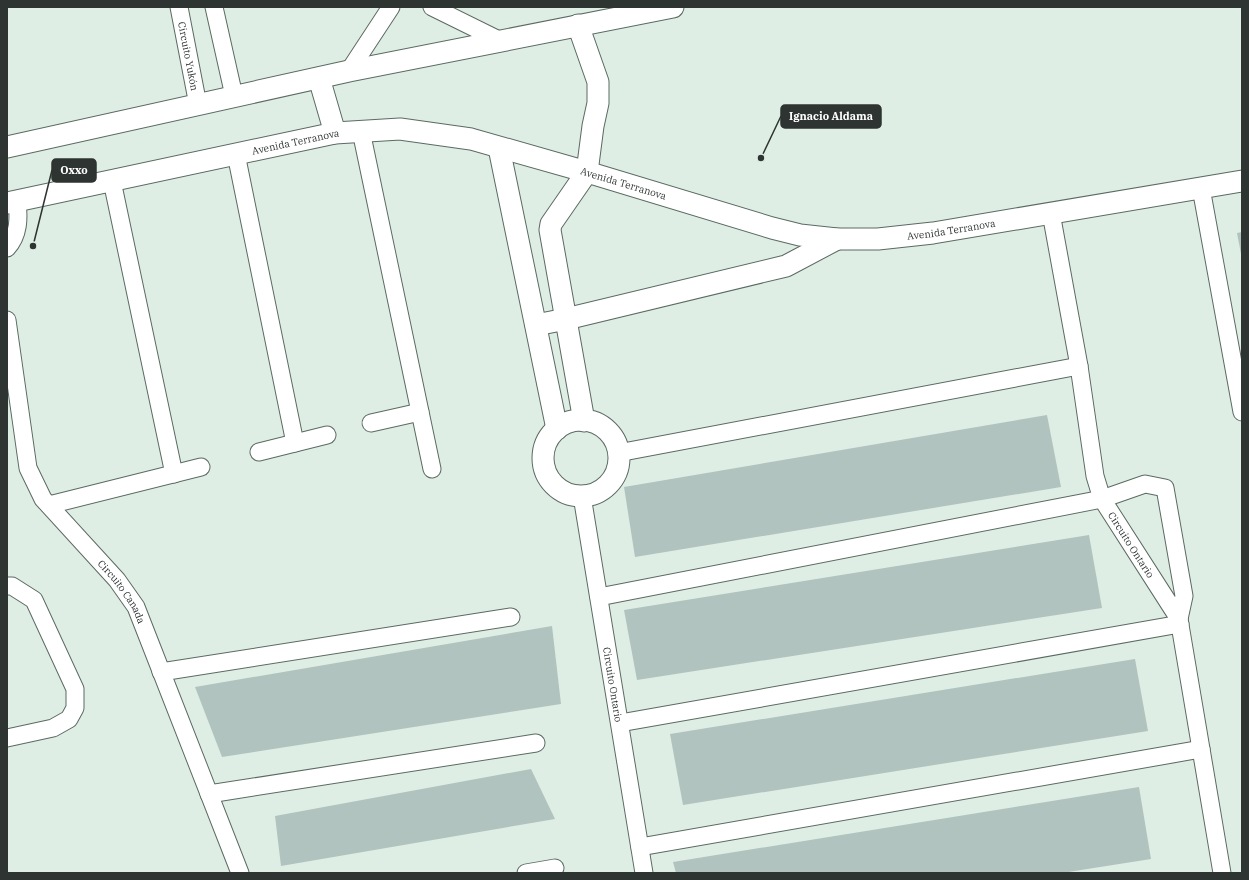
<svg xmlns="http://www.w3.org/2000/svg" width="1249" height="880" viewBox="0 0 1249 880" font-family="'IBM Plex Serif',serif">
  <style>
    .building { fill: #b0c3bf }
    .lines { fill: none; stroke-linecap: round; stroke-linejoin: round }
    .minor-casing { stroke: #5b6a62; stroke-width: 19 }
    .tertiary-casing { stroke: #5b6a62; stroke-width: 23 }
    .minor { stroke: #fff; stroke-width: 17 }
    .tertiary { stroke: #fff; stroke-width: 21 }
    .labels { text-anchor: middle; stroke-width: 4; stroke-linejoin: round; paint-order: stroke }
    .street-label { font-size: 10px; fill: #2e3431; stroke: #deeee5 }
    .leader { fill: none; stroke: #2e3431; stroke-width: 1.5 }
    .callout-dot { fill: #2e3431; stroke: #deeee5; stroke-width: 1.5 }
    .callout { fill: #2e3431; stroke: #2e3431; stroke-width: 1.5 }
    .callout-label { font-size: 11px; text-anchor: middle; font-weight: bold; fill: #fff }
  </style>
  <rect width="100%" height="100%" fill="#deeee5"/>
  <g class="building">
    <polygon points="1242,232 1242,254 1241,254 1237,233"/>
    <polygon points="1047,415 1061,487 635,557 624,487"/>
    <polygon points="1089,535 1102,608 637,680 624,610"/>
    <polygon points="552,626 561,704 222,757 195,687"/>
    <polygon points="1135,659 1148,731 683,805 670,734"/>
    <polygon points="531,769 555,819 281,866 275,816"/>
    <polygon points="1139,787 1151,859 1062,873 676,873 673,862"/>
  </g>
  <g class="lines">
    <defs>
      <g id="minor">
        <path id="s1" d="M179,7L198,105"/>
        <polyline points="214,7 234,96"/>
        <polyline points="432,7 501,41"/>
        <polyline points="349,71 391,7"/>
        <polyline points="361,131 432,469"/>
        <polyline points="236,154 295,443"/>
        <polyline points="112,181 174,474"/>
        <polyline points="1201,188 1242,412"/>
        <path id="s2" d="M1051,213L1079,366L1095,476L1102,499L1179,619L1222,873"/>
        <path d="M7,248C19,235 19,218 17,201"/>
        <path id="s3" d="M7,320L28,468L43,499L117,580L136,607L240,873"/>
        <polyline points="371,423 420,412"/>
        <polyline points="259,452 327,435"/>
        <polyline points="618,453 1079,366"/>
        <path id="s4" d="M582,496L644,873"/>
        <polyline points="49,505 201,467"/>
        <polyline points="7,586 12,586 34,600 75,689 75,708 69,719 53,728 7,738"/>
        <polyline points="599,597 1102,499 1145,484 1165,488 1184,596 1179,619"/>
        <polyline points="161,672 511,617"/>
        <polyline points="620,723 1180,624"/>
        <polyline points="209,794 536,743"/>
        <polyline points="640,847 1201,749"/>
        <polyline points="526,873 555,868"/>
      </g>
      <g id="tertiary">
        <polyline points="578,25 598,82 598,103 593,126 587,172 551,224 550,230 584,421"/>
        <polyline points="319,78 335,133"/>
        <polyline points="7,147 349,71 673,7"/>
        <polyline points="499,148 557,429"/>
        <path id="s5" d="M7,203L335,133L400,129L471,139L587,172L772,228L800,235L837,239H878L933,233L1242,181"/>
        <polyline points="536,325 566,319 786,266 837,239"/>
        <circle cx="581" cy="458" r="38"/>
      </g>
    </defs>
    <use href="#minor" class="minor-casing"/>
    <use href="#tertiary" class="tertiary-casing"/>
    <use href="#minor" class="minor"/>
    <use href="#tertiary" class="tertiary"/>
  </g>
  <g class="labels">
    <g class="street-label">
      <text dy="4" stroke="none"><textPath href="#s1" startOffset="50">Circuito Yukón</textPath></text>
      <text dy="4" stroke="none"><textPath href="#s5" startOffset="295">Avenida Terranova</textPath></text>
      <text dy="4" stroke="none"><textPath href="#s5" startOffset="631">Avenida Terranova</textPath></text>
      <text dy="4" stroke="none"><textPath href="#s5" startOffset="967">Avenida Terranova</textPath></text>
      <text dy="4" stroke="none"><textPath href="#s2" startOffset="345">Circuito Ontario</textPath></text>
      <text dy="4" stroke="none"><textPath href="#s3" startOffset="306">Circuito Canada</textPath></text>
      <text dy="4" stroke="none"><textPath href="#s4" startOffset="191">Circuito Ontario</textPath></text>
    </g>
  </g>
  <path class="leader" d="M761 158L781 116M33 246L52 170"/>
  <g class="callout-dot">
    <circle cx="761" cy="158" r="4"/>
    <circle cx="33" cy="246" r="4"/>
  </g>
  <g class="callout">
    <rect x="781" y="105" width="100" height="23" rx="4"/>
    <rect x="52" y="159" width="44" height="23" rx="4"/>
  </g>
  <g class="callout-label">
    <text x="831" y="120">Ignacio Aldama</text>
    <text x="74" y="174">Oxxo</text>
  </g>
  <rect width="1249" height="880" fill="none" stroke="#2e3431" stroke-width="16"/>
</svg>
